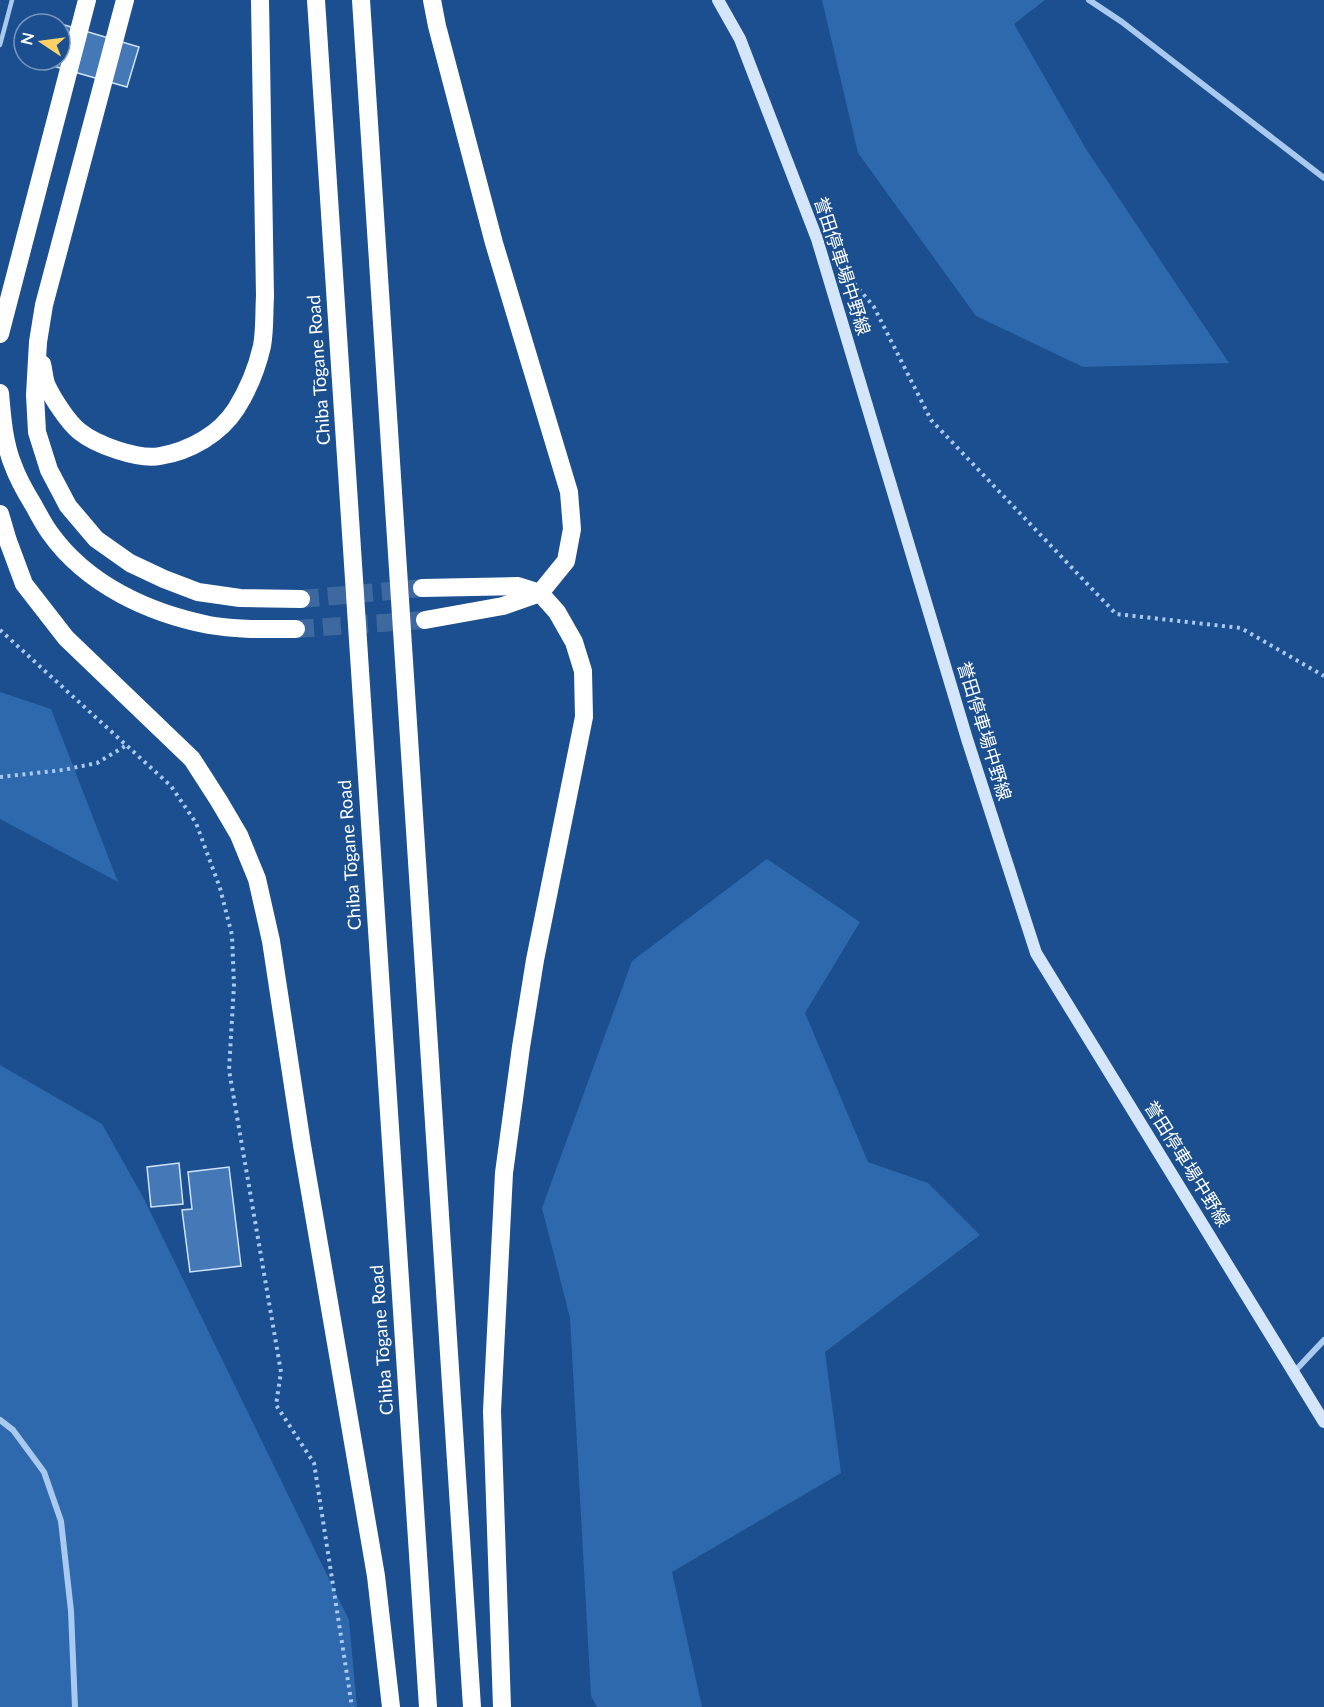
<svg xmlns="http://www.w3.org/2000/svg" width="1324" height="1707" viewBox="0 0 1324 1707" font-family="Lato,'Noto Sans JP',sans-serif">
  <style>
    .green { fill: #2e69ad }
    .building { fill: #4478b7; stroke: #cfe3fa; stroke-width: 1.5 }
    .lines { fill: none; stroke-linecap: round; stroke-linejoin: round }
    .highway-tunnel { stroke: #3d69a0; stroke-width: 18; stroke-dasharray: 18 9; stroke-linecap: butt }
    .path { stroke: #a9c9ee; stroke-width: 4; stroke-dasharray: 3 4.5; stroke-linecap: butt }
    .lane { stroke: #a9c9ee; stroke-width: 4.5 }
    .street { stroke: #a9c9ee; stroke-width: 6 }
    .secondary { stroke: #d6e6fa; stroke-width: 12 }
    .highway { stroke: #fff; stroke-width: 18 }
    .labels { text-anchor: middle; stroke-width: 4.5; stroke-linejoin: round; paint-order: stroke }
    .street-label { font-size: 18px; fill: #fff; stroke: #1b4f8f }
  </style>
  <rect width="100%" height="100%" fill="#1b4f8f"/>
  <g class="green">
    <polygon points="822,0 1045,0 1014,24 1086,149 1229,363 1083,367 976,316 858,153"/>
    <polygon points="0,692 51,709 118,882 0,819"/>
    <polygon points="767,859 860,922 805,1013 868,1162 928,1183 980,1235 825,1352 841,1473 672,1572 702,1707 597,1707 591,1696 570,1318 542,1208 632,961"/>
    <polygon points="0,1065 102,1124 143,1197 349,1620 357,1707 0,1707"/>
  </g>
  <g class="building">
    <polygon points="51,21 139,47 127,87 39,62 40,60 60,60 60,24 50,24"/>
    <polygon points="179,1163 183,1204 151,1207 147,1167"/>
    <polygon points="229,1167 241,1266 190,1272 182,1210 192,1209 188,1172"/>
  </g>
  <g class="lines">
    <g class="highway-tunnel">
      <polyline points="301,599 422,588"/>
      <polyline points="296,629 425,620"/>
    </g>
    <g class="path">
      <polyline points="854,283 874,307 931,420 1116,614 1241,628 1324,676"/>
      <polyline points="0,630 171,786 196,823 220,888 232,935 234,985 229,1070 281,1372 276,1405 314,1463 352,1707"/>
      <polyline points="0,777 63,770 97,763 127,745"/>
    </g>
    <polyline class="lane" points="0,45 12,0"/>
    <g class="street">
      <polyline points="1089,0 1122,22 1324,178"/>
      <polyline points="1294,1372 1324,1340"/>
      <polyline points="0,1420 13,1430 44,1472 61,1521 71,1611 75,1707"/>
    </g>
    <polyline class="secondary" points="718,0 740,39 817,239 967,739 1036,953 1324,1422"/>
    <g class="highway">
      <polyline points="125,0 44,305 38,342 35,395 37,432 49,470 68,506 96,539 130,563 164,579 198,592 240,598 301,599"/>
      <polyline points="316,0 428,1707"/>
      <path d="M361,0C396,569 432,1138 472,1707"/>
      <polyline points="0,334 87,0"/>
      <path d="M42,364C44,371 44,380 47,386C53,399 68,422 79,431C96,445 138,460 160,456C190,451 220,434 236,409C248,390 257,368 262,346C265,330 264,312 265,296L260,0"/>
      <path d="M0,393C2,417 4,443 13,465C18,479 26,493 34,506C39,515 44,525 50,533C87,585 149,613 209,625C238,630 267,629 296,629"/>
      <polyline points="0,514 8,541 24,584 66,638 192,759 219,801 239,835 257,879 271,941 302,1145 376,1576 391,1707"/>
      <polyline points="422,588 518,586 540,593 557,612 574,642 583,671 584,717 535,960 521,1047 504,1173 492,1411 502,1707"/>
      <polyline points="425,620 503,606 540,593 566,561 572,529 569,492 494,243 437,26 432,0"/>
    </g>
  </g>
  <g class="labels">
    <g class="street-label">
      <text transform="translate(842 266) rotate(72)" y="6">誉田停車場中野線</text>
      <text transform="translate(319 370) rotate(-94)" y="6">Chiba Tōgane Road</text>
      <text transform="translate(984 731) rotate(73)" y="6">誉田停車場中野線</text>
      <text transform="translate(350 855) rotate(-94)" y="6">Chiba Tōgane Road</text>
      <text transform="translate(1187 1164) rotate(58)" y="6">誉田停車場中野線</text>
      <text transform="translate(382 1340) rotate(-94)" y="6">Chiba Tōgane Road</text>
    </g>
  </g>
  <g transform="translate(42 42) rotate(283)"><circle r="28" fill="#1b4f8f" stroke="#7695bc" stroke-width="1.5"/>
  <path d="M0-4.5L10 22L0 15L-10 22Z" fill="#ffd166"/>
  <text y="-9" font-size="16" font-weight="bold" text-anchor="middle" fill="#ffffff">N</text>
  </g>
</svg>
